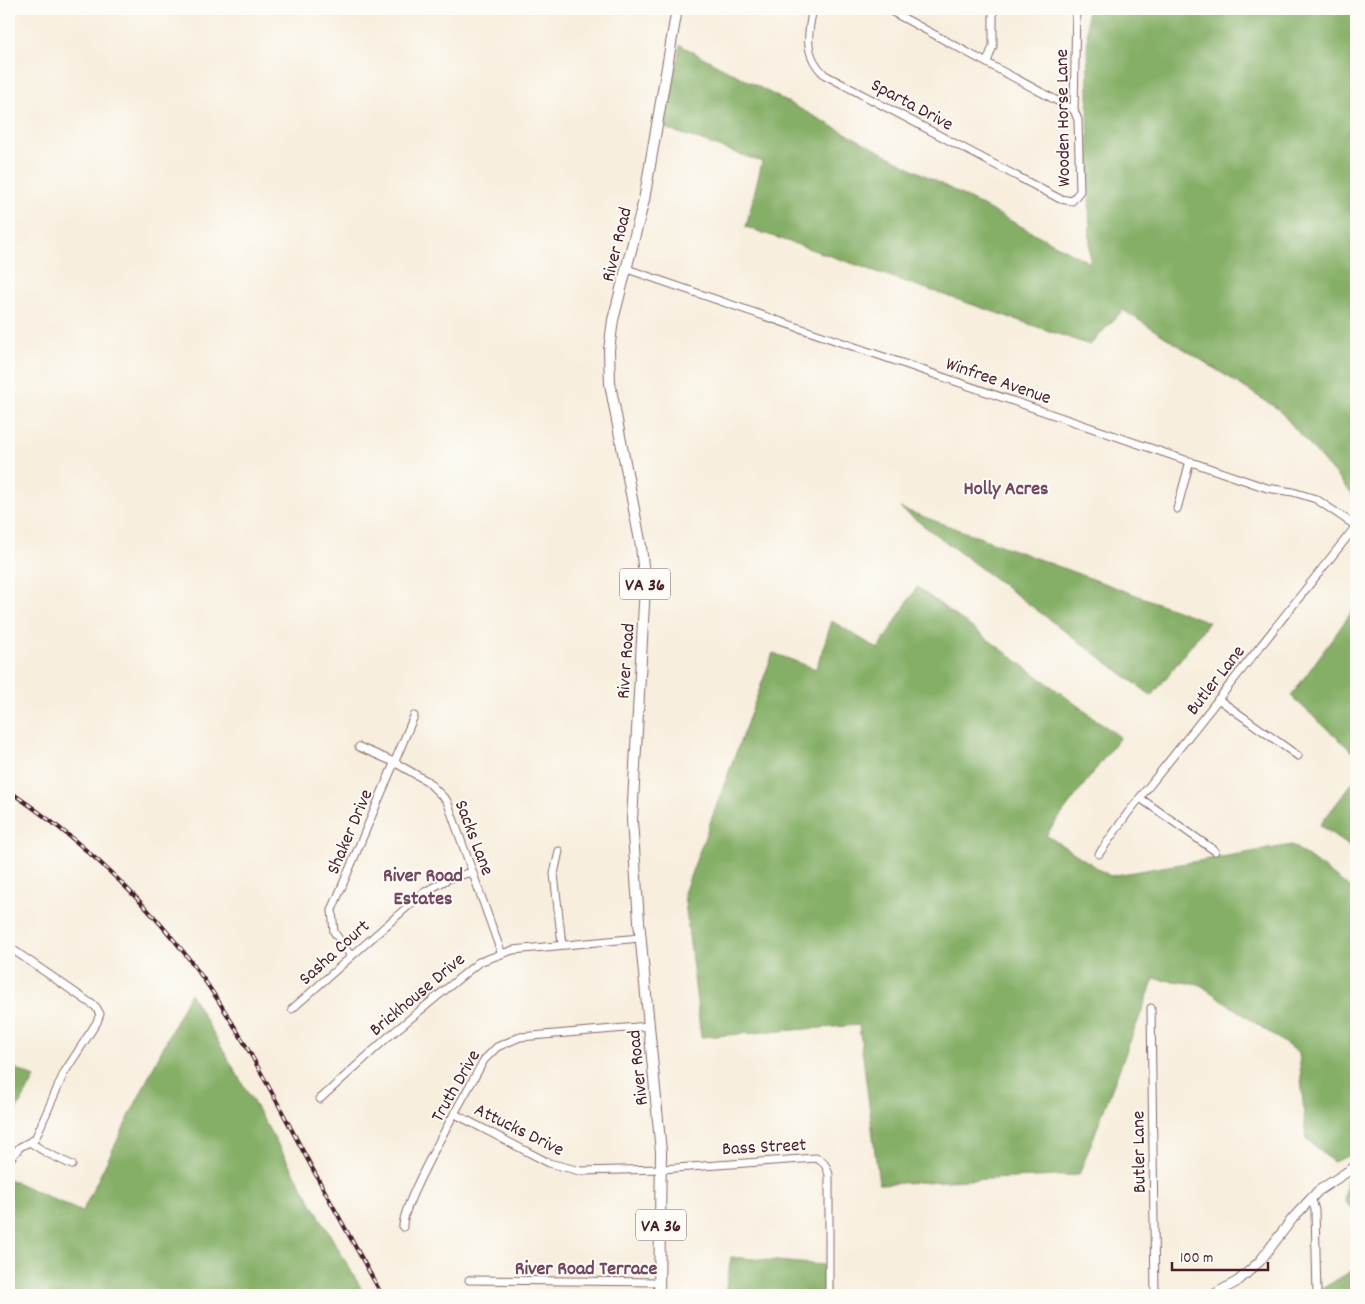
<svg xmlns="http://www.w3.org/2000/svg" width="1365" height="1304" viewBox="0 0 1365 1304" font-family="Dekko,sans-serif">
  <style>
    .forest { fill: #85af66; stroke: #686748 }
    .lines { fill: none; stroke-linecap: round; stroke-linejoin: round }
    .street-casing { stroke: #876769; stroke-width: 9 }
    .secondary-casing { stroke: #876769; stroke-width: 11 }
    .primary-casing { stroke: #876769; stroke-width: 12 }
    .street { stroke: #fff; stroke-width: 7 }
    .secondary { stroke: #fff; stroke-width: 9 }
    .primary { stroke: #fff; stroke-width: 10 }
    .rail-casing { stroke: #4a1f2b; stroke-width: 4 }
    .rail { stroke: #fdfcf7; stroke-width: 2; stroke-dasharray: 5.5; stroke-linecap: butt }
    .labels { text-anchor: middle; stroke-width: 4; stroke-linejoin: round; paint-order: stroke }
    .shield { fill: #fdfcf7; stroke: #806168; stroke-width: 1 }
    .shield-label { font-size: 18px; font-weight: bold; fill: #4a1f2b }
    .street-label { font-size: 19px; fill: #4a1f2b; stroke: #fdfcf7 }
    .neighbourhood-label { font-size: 20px; font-weight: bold; fill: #754861; stroke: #fdfcf7 }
  </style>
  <rect width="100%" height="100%" fill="#fdfcf7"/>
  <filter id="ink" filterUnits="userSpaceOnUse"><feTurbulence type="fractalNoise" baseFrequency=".02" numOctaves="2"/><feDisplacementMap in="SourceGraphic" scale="10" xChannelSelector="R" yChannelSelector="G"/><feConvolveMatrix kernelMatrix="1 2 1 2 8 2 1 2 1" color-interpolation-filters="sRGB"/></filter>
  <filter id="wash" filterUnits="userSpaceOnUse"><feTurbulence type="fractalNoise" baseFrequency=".0096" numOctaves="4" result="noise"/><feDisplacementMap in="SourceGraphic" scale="20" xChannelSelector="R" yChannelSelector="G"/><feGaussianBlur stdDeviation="1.12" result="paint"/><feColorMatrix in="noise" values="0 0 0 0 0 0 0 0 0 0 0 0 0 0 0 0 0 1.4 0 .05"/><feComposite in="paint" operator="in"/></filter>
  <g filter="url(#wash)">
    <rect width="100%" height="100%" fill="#f7eedd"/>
    <g class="forest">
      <polygon points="1087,9 1356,9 1356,499 1278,409 1123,310 1090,345 746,227 762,162 665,128 680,45 1090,263"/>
      <polygon points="900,508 1209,622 1152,696"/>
      <polygon points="917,587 1120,737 1046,835 1110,876 1292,845 1356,892 1356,1153 1333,1162 1306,1139 1299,1053 1199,984 1154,979 1079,1175 879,1184 859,1025 701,1037 684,893 773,653 816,669 832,621 878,649"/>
      <polygon points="1356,606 1356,755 1291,696"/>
      <polygon points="1356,778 1356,851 1320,825"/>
      <polygon points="190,993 365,1295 9,1295 9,1179 82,1212"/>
      <polygon points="9,1065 35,1078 9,1122"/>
      <polygon points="1356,1166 1356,1212 1344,1201 1349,1170"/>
      <polygon points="731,1257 823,1265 829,1295 725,1295"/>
      <polygon points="1356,1268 1356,1295 1317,1295 1317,1292"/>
    </g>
  </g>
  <g filter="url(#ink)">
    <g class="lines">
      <defs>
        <g id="street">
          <path d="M813,9C807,35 804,56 825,75L1060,199L1072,201L1080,191L1078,120L1074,110L1076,9"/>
          <polyline points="887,9 1074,110"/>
          <polyline points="987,62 993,46 993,9"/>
          <polyline points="627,269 1267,488 1293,492 1316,499 1356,526 1127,814 1099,854"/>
          <polyline points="1177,509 1190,461"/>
          <polyline points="1218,699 1298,756"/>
          <polyline points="359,747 394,762 427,781 447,801 501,952"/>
          <polyline points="1140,798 1215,851"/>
          <polyline points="559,851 554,874 562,944"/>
          <polyline points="9,947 96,1007 100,1014 97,1022 64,1073 35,1139 20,1147 9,1160"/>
          <polyline points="351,956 334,932 332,910 414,716"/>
          <polyline points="1151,1008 1155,1295"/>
          <polyline points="292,1009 423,893 448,879 472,872"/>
          <polyline points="320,1099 388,1037 479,962 513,950 640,938"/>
          <path d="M455,1114L549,1163L580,1171L662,1169L816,1158C824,1162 827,1166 829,1175V1295"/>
          <polyline points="31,1143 47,1153 72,1165"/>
          <polyline points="1311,1197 1315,1210 1317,1295"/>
          <path d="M403,1227C401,1203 469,1088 484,1060L497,1047L520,1037L649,1026"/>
          <polyline points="469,1280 659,1282"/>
        </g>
        <polyline id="secondary" points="1213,1295 1238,1281 1260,1261 1293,1218 1318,1191 1356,1166"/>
        <polyline id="primary" points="659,1295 661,1152 639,921 632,820 645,586 641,546 610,384 609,350 613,320 644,200 677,9"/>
      </defs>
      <use href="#street" class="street-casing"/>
      <use href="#secondary" class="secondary-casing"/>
      <use href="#primary" class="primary-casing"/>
      <use href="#street" class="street"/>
      <use href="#secondary" class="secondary"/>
      <use href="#primary" class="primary"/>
      <defs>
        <path id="rail" d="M9,791C71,833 126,882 174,940C223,999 259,1068 295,1136C323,1189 353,1242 382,1295"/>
      </defs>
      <use href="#rail" class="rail-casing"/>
      <use href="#rail" class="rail"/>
    </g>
  </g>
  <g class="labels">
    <g class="shield">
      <rect x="620" y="568.5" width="50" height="31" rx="4"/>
      <rect x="636" y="1209.5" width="50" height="31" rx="4"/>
    </g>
    <g class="shield-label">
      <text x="645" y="590">VA 36</text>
      <text x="661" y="1231">VA 36</text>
    </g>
    <g class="street-label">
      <text transform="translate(913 103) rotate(28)" y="7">Sparta Drive</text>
      <text transform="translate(1061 118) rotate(-91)" y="7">Wooden Horse Lane</text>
      <text transform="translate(615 244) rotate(-76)" y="7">River Road</text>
      <text transform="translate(999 379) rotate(19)" y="7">Winfree Avenue</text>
      <text transform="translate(624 661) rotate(-86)" y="7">River Road</text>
      <text transform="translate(1214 679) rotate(-52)" y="7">Butler Lane</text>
      <text transform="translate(348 831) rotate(-67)" y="7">Shaker Drive</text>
      <text transform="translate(476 837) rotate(69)" y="7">Sacks Lane</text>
      <text transform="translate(333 951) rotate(-42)" y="7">Sasha Court</text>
      <text transform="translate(416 993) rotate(-40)" y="7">Brickhouse Drive</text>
      <text transform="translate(636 1068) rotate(-96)" y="7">River Road</text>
      <text transform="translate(454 1085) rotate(-60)" y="7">Truth Drive</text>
      <text transform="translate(520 1128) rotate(26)" y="7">Attucks Drive</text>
      <text transform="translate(764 1145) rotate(-3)" y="7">Bass Street</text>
      <text transform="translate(1137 1152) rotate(-91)" y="7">Butler Lane</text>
    </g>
    <g class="neighbourhood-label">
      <text x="1006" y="494">Holly Acres</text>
      <text x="423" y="881">River Road<tspan x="423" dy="23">Estates</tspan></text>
      <text x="586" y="1274">River Road Terrace</text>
    </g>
  </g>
  <rect width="1365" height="1304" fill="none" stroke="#fdfcf7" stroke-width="30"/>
  <path d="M1172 1262v8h96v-8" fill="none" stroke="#4a1f2b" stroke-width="2.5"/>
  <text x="1180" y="1262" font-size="15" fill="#4a1f2b" stroke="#fdfcf7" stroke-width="4" paint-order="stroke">100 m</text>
</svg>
